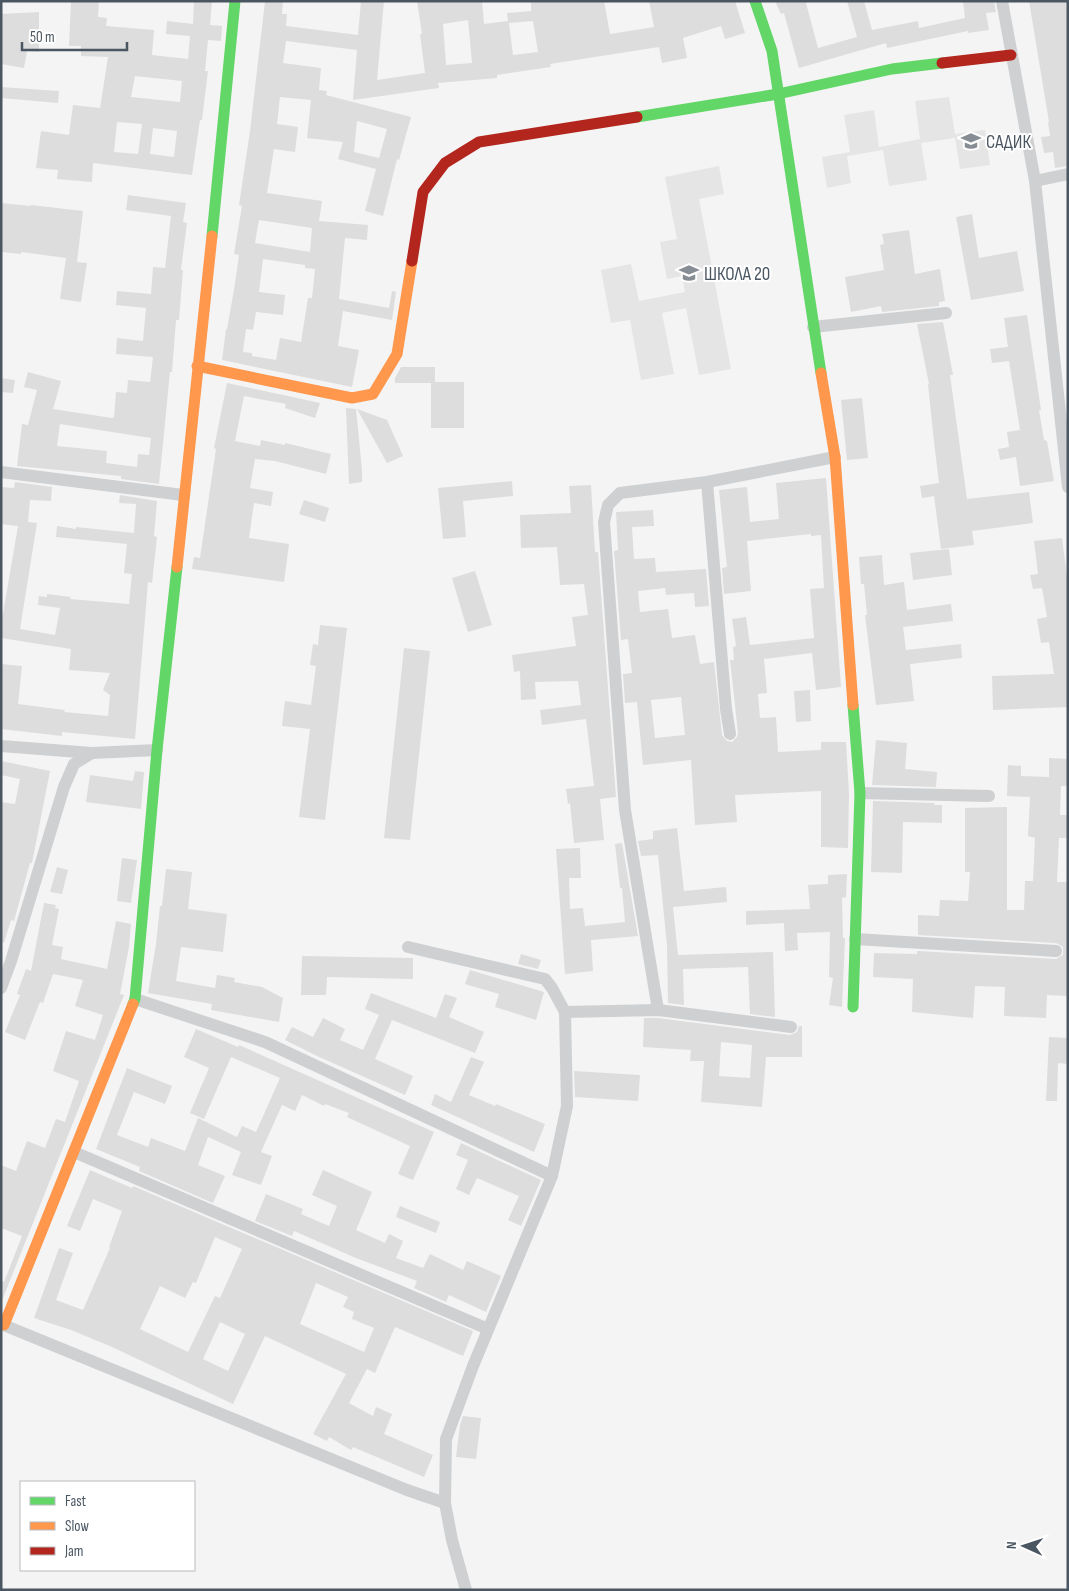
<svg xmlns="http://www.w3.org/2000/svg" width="1069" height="1591" viewBox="0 0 1069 1591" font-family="'Sofia Sans Condensed',sans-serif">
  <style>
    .education { fill: #e6e5e6 }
    .building { fill: #ddddde; fill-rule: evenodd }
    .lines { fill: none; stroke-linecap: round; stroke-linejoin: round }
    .street { stroke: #ced0d2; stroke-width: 12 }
    .fast { stroke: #63d668; stroke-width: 11 }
    .slow { stroke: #ff974d; stroke-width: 11 }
    .jam { stroke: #b3261e; stroke-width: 11 }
    .labels { text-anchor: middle; stroke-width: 4; stroke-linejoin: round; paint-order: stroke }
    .poi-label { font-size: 19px; fill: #4a5661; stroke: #fff; text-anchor: start }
  </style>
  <rect width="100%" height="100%" fill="#f4f4f4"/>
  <g class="education">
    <polygon points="949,97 955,134 985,130 990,165 960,169 955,138 921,143 927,180 889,186 883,150 847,156 851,183 827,188 822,157 850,152 844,115 874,110 879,147 920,139 915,101"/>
    <polygon points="719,166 724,194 699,199 731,369 699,375 686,308 662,313 674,374 641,380 630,320 611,323 601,270 631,264 639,301 685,292 682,276 667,279 660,242 677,239 665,177"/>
  </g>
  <g class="building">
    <path d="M71,1H99L98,17L107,18L106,26L154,30L152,55L188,59L190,36L166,34L167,21L193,24L194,1H212L210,25L222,26L221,41L208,40L205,71H208L202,120H200L192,175L93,163L92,182L57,179L58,170L36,168L41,131L69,135L73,105L100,108L108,57L81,56V46H69ZM135,76L182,81L180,102L131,97ZM117,122L142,124L138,154L114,152ZM153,128L177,131L174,157L150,154Z"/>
    <path d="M265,1H283L282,14H287L286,26L358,35L361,1H384L377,80L425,73L420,34H422L417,1H482L484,24L508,21L507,13L531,11V1H604L610,34L654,27L649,1H735L745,33L725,39L721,26L683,38L687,58L662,63L659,47L550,64L551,67L497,75V78L438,83L439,88L353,100L357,50L286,41L283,63L321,68L319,90L327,91L326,95L411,117L399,160L397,159L383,216L365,211L376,169L338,159L343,142L307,138L311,100L280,97L277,124L298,127L295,152L274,149L267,193L322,201L319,221L368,225L367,240L345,238L339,299L389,308L392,291L396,292L392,320L343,311L338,346L359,350L352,387L222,360L226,329H227L234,290L239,255L234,254L242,206L239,205L250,131ZM468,20L472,63L446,65L443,24ZM533,21L538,52L513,55L509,23ZM357,121L387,129L379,158L354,152ZM259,220L312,228L310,252L255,243ZM263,259L305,265V268L315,269L312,298H308L301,342L280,338L276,360L252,356V353L243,352L246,329L253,330L256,312L283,315L285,295L259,292Z"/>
    <polygon points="775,1 810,1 806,3 818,48 857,37 847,1 864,1 872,30 918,21 919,28 965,18 963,1 994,1 996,12 986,13 989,30 968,33 968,31 887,48 886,43 799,68 784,13 781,14"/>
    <polygon points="1029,1 1068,1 1068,166 1055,168 1053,152 1044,153 1041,137 1050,136 1048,122 1049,122"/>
    <polygon points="39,12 39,52 27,51 24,68 1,64 1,14"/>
    <polygon points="1,87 59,91 58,103 1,98"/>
    <path d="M128,195L186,203L183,222L187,223L181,270H183L179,320H176L172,372H170L159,484L121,479V476L17,466L22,424L28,425L37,390L24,387L28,372L61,381L53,409L112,418L114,417L116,392L127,393L128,380L150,382L153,357L116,354L117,338L143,341L146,308L116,305L117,291L151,294L153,267L165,268L171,216L126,210ZM60,424L151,438L149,455L138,454L137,467L106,463L107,451L57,446Z"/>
    <polygon points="1,203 31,206 31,205 83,211 77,262 87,263 81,302 60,299 66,258 21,252 21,254 1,252"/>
    <polygon points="972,214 979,258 1017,251 1024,291 971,300 956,217"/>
    <polygon points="909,230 915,274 940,269 945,301 939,302 939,306 882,312 881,306 851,312 845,277 884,270 880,245 884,244 882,234"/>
    <polygon points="1027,315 1041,410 1039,410 1044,440 1047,441 1054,481 1020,486 1016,457 1000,460 998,449 1009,447 1007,432 1020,430 1009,361 992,363 990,349 1008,347 1004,318"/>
    <polygon points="943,322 953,375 950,375 967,499 1029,492 1033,523 972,531 974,545 941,549 934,496 922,498 920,486 939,483 934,442 928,384 929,384 917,324"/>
    <polygon points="401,367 435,367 435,382 464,382 464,428 431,428 431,383 395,383 395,378"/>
    <polygon points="1,378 15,380 13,393 1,392"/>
    <polygon points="227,383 320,403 315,418 285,408 286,404 244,396 235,441 260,446 261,440 285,445 285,443 331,454 326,474 275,461 255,459 250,488 273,492 271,506 254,503 249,538 289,544 284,582 192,569 194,557 200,558 216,449 214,448"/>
    <polygon points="862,398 868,458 847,460 841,400"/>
    <polygon points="346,408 356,409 362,470 362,482 349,484"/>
    <polygon points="357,409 387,420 403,456 387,463"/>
    <path d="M826,478L841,687L816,690L812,653L764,659L767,693L758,694L760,718L776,717L778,752L821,750V742H846L849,793L848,848L821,847V791L735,795L737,822L695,825L691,760L643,765L637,702L625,703L623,674L632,673L628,639L621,640L614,551L618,550L616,512L653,510L654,526L632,527L634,559L655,558L656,572L706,569L709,606L695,607L694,593L666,595L665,588L638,591L640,612L668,609L672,638L695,635L700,664L714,662L722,735L727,741L732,742L737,737L738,733L730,660H734L733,647L736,646L732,619L746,617L750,645L814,638L810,589L824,588L821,535L811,536V534L747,541L751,591L724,594L722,568L727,567L719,490L747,487L750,522L779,519L776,483ZM681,697L685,735L655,738L651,700Z"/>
    <polygon points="512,481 513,496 463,501 466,537 443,539 438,488"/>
    <polygon points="15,482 52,487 51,501 30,500 28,522 37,523 20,629 55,635 60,608 38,605 39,596 47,597 47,594 71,597 70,599 129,604 132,574 124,573 127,544 56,537 57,526 76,529 76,527 134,533 136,504 119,503 120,495 157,501 154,536 157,537 152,583 148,582 135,739 62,732 62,736 1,729 1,664 22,666 18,704 65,710 64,712 108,716 110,695 103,690 110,673 69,670 71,649 1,638 1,625 18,526 1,524 1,487 14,488"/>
    <polygon points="591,485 595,552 598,552 616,797 600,799 604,840 574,843 570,803 568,804 566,789 594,786 586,719 542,725 540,710 581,705 578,681 535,682 536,699 521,700 520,671 514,672 512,655 576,646 572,617 588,615 584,584 560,585 557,547 521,548 520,515 571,513 569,486"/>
    <polygon points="304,500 329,508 325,522 299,514"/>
    <polygon points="1062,538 1068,584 1068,707 993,710 992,676 1054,674 1049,642 1041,643 1037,619 1047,617 1042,588 1033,589 1030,575 1038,574 1034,541"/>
    <polygon points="949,549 952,575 913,580 910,553"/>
    <polygon points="882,555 884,585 904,582 907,610 951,604 953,621 903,627 906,650 961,644 962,658 910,664 914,701 876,705 865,615 867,615 864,584 861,584 859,557"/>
    <polygon points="475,571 492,625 468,632 452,578"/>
    <polygon points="320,625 347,628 325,820 299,817 310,729 282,726 285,701 311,705 316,666 310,665 313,644 318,645"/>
    <polygon points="404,648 430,651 410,840 384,838"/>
    <polygon points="810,690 811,721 796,722 794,691"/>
    <polygon points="876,740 907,743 905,769 937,772 936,787 872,785"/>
    <polygon points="1049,758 1068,759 1068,786 1061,786 1060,815 1068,815 1068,838 1059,838 1057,882 1068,882 1068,996 1047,995 1046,1018 1004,1016 1005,987 975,986 973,1018 912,1012 913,979 873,977 874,953 917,954 917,951 1056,959 1063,955 1063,947 1056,943 918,935 918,915 939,916 940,900 968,901 970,872 965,872 965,808 1007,807 1007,910 1024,910 1025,881 1033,881 1035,838 1028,836 1030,797 1007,796 1008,765 1021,766 1021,776 1049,777"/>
    <polygon points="1,761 50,771 32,863 30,863 14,921 11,920 4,943 1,942 1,802 15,804 20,779 1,775"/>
    <polygon points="135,771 144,772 141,809 86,802 90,775 133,781"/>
    <polygon points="873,801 935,803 934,805 942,805 942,823 903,822 902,873 871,872"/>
    <polygon points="677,828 684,891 726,887 727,902 673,907 678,955 773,952 775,1017 750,1014 748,967 683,969 684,1005 668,1003 667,946 658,855 641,856 638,841 653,839 653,831"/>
    <polygon points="622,843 638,936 591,940 593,971 565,974 556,849 580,848 581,878 569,878 570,909 583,908 585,926 625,922 622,888 620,888 615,844"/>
    <polygon points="122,858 137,860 131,903 117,901"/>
    <polygon points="57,867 68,870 62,894 50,892"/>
    <polygon points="166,869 192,872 188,909 227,914 223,952 181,947 176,981 215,988 217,975 235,978 234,982 262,987 283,998 279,1022 211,1010 212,1004 148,993 156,944 160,906 162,906"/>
    <polygon points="847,874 846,897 842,898 843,938 845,938 842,1007 829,1005 833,978 829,977 830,932 797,933 798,950 785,951 784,923 746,925 746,911 810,909 808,885 828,884 828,875"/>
    <polygon points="44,903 56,905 55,908 59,909 52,945 63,947 61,959 107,969 116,921 131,924 129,947 120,994 124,995 1,1303 1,1281 4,1282 22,1236 1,1228 1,1165 16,1171 27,1141 45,1148 56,1119 65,1122 79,1081 53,1071 66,1031 95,1040 103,1015 75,1006 83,980 53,974 43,1003 40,1002 25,1040 5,1032 20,995 17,994 26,969 31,971"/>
    <polygon points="521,954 541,960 538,969 518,964"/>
    <polygon points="302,956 413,958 413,979 327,977 326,995 301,995"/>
    <polygon points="470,970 544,992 536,1020 495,1007 499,994 465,984"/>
    <polygon points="371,993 436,1018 445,994 457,998 449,1017 484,1032 475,1053 392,1020 375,1059 413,1076 405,1095 317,1056 285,1040 292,1027 313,1037 323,1018 345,1029 340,1040 363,1050 379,1015 365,1009"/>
    <path d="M644,1018H658L790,1035L797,1032L799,1026H802V1057H766L762,1107L701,1102L704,1061H690L691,1050L643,1047ZM721,1042L752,1045L750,1078L719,1076Z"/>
    <polygon points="196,1029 238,1047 239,1045 434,1132 413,1180 398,1174 410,1146 347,1117 349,1113 325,1104 324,1106 302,1095 295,1111 282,1105 261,1152 272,1156 261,1185 232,1175 241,1152 208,1137 198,1165 225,1176 213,1203 139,1171 140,1167 96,1149 127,1068 172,1086 165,1104 134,1092 117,1135 148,1147 151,1138 185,1151 198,1118 237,1137 242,1126 256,1132 280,1078 231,1057 204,1119 190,1113 209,1068 184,1057"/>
    <polygon points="1049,1037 1068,1038 1068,1064 1058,1063 1057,1101 1046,1101"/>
    <polygon points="471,1057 484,1062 469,1095 495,1106 496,1104 545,1124 534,1152 431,1105 435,1094 451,1102"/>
    <polygon points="574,1071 640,1075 638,1101 575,1097"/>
    <polygon points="461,1143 541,1180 521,1226 508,1220 519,1196 477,1178 469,1195 456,1189 468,1160 456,1155"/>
    <path d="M90,1170L132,1188L133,1186L473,1331L463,1356L395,1327L375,1373L367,1369L349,1403L373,1416L376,1407L392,1414L384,1434L433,1455L424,1477L353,1447L351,1450L329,1437L327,1441L313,1434L346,1374L265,1336L233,1404L112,1347L71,1330L34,1318L59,1248L73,1253L56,1300L83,1310L110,1248L109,1247L122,1211L93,1199L80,1231L67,1226ZM215,1237L242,1249L220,1298L215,1296L188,1352L140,1329L160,1286L185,1298L193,1282L196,1283ZM316,1283L348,1297L343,1307L354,1312L352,1319L374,1328L364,1352L300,1324ZM220,1322L245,1334L228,1371L203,1359Z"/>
    <polygon points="323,1170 372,1192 356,1230 385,1243 389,1234 403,1241 396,1258 423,1268 430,1254 463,1270 467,1261 501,1276 486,1312 449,1295 446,1302 414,1288 417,1281 356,1258 294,1231 292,1236 255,1221 266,1194 303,1209 301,1214 329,1226 337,1206 312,1195"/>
    <polygon points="400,1206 440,1222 436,1233 396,1217"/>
    <polygon points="463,1416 481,1418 476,1459 456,1457 460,1425"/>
  </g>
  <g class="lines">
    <g class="street">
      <polyline points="1002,1 1035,181 1068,487"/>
      <polyline points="1035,181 1068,174"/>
      <polyline points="813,327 946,313"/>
      <polyline points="1,472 183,495"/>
      <polyline points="707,482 726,709 730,734"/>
      <polyline points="1,746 92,753 157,750"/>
      <polyline points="860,793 989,796"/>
      <polyline points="855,939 1056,951"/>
      <polyline points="408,947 545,979 552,988 565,1012"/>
      <polyline points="1,988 11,961 64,787 74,764 92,753"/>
      <polyline points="135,999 265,1042 552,1176"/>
      <polyline points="658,1010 625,810 604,522 608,505 620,493 707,482 835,457"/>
      <polyline points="74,1152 488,1329"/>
      <polyline points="1,1324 407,1490 445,1503"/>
      <polyline points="466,1590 452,1540 445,1503 446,1439 473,1366 552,1176 567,1106 565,1012 658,1010 791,1027"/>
    </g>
    <g class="fast">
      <polyline points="755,1 772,51 821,373"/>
      <polyline points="637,117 778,94 892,69 942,63"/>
      <polyline points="212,236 235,1"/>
      <polyline points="133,1004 135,999 157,750 177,567"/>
      <polyline points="853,1007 860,793 853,705"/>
    </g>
    <g class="slow">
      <polyline points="197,366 352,398 373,394 397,354 412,261"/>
      <polyline points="821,373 835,457 853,705"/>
      <polyline points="177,567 212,236"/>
      <polyline points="4,1325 133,1004"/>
    </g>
    <g class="jam">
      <polyline points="942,63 1011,55"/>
      <polyline points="412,261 423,192 445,163 479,142 637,117"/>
    </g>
  </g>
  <defs>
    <symbol id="school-bare" viewBox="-9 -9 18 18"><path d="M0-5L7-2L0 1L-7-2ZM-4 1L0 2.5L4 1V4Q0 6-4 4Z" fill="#868d94" stroke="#fff" stroke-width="2.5" paint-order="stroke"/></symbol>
  </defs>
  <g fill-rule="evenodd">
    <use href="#school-bare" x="957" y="127" width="28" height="28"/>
    <use href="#school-bare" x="675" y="259" width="28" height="28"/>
  </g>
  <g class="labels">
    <g class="poi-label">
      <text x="986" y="148">САДИК</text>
      <text x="704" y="280">ШКОЛА 20</text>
    </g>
  </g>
  <rect width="1069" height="1591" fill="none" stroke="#4a5661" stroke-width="5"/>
  <rect x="20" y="1481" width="175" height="90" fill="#ffffff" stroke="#b7bbc0"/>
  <rect x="30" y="1497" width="25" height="8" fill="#63d668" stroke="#b7bbc0"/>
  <text x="65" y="1506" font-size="15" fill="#4a5661">Fast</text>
  <rect x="30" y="1522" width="25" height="8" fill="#ff974d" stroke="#b7bbc0"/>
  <text x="65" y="1531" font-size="15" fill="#4a5661">Slow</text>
  <rect x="30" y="1547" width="25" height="8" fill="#b3261e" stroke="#b7bbc0"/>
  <text x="65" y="1556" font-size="15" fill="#4a5661">Jam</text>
  <g transform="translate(1024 1546) rotate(273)" stroke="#ffffff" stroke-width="4" paint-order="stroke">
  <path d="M0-4L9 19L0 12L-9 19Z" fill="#4a5661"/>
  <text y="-8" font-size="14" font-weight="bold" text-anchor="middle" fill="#4a5661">N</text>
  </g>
  <path d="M22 42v8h105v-8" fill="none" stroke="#4a5661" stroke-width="2.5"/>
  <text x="30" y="42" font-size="15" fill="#4a5661" stroke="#ffffff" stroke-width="4" paint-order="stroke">50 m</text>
</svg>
